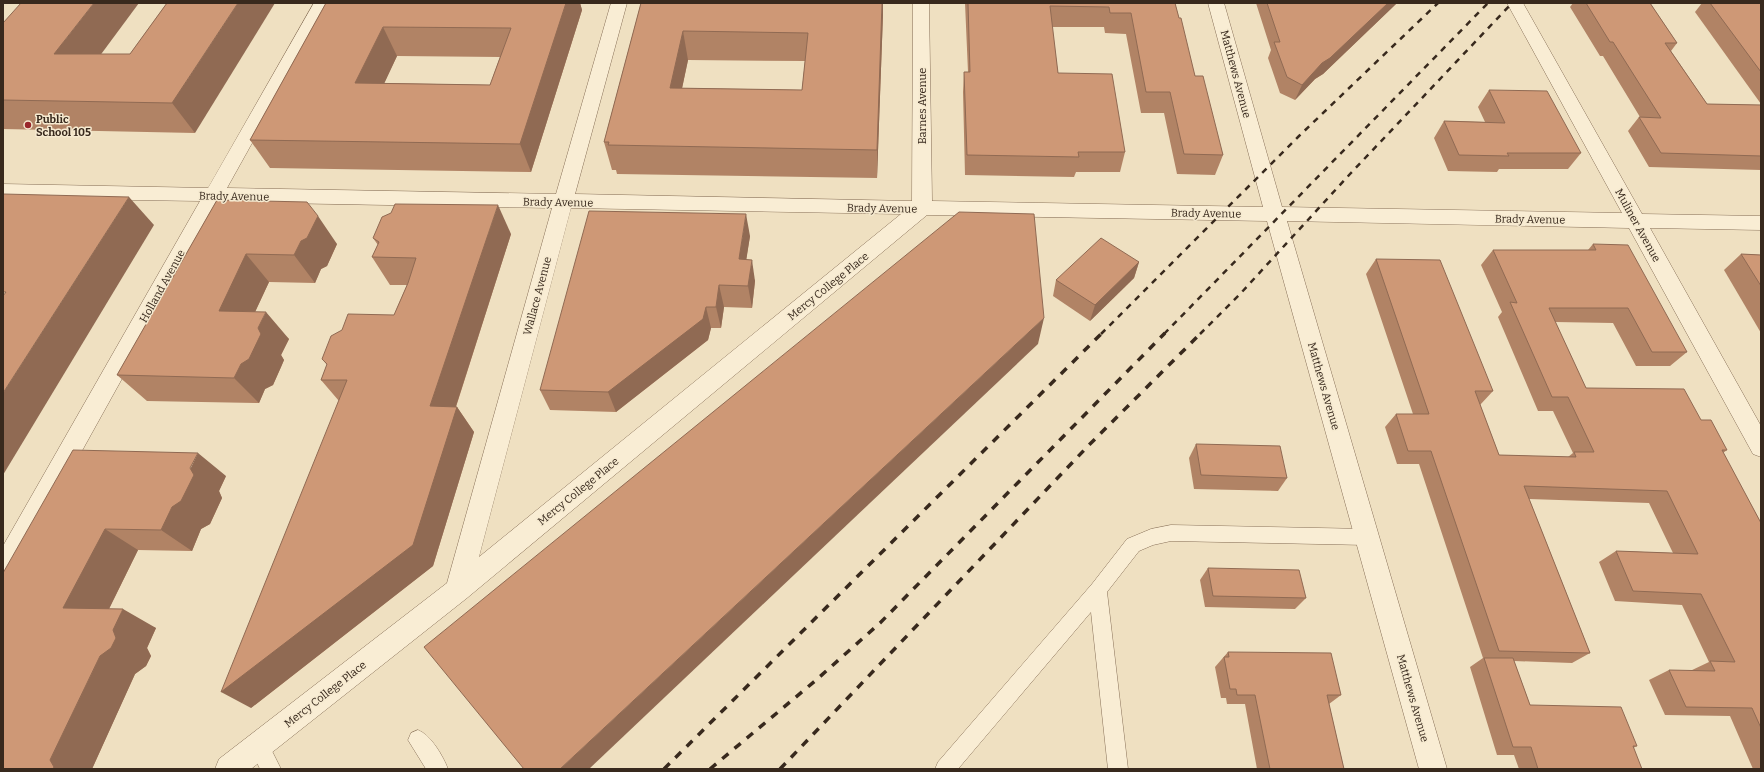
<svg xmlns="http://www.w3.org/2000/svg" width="1764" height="772" viewBox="0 0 1764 772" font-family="Bitter,serif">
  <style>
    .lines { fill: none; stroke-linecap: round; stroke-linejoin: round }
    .lane-casing { stroke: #887058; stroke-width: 1 }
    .street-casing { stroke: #887058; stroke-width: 1 }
    .lane { fill: #f9edd4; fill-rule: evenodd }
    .street { fill: #f9edd4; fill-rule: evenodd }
    .rail-far1 { stroke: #38291d; stroke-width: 2.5; stroke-dasharray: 6 6; stroke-linecap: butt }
    .rail { stroke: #38291d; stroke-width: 3.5; stroke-dasharray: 8 8; stroke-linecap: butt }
    .wall { fill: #b18365; fill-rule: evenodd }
    .shaded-wall { fill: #906a53 }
    .building { fill: #ce9876; stroke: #906a53; fill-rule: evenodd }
    .poi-dot { fill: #99272b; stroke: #f6ead0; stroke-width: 1.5 }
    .labels { text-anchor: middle; stroke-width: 3; stroke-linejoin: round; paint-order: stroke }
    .street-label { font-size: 11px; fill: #38291d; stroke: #f6ead0 }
    .poi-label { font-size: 11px; font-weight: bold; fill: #38291d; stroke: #f6ead0; text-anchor: start }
  </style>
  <rect width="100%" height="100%" fill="#efe0c1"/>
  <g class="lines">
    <defs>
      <g id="lane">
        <polygon points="1171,525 1367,529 1373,531 1376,537 1373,543 1367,545 1171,541 1153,545 1139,551 1107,592 1128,769 1108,769 1091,612 958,769 935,769 938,762 1092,584 1127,539 1151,529"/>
        <path d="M418,730C431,735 443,756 448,769H426L408,740L411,733Z"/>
        <polygon points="259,736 266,739 281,769 260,769 249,746 252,739"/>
      </g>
      <path id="street" d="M314,3H330L227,188L556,194L611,3H627L575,194L912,201L913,3H929L932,201L1263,207L1208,3H1224L1282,207L1622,213L1507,3H1523L1642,214L1761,216V230L1650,228L1761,426V457L1753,454L1629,228L1287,221L1447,769H1419L1267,221L927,215L467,598L251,769H215L219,759L447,583L552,208L220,202L12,577L3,581V546L200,201L3,198V184L208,188ZM571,208L901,214L479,557Z"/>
    </defs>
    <use href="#lane" class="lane-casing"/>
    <use href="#street" class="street-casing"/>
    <use href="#lane" class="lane"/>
    <use href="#street" class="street"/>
    <g class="rail-far1">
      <polyline points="1101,334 1299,136 1438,3"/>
      <polyline points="1164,334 1488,3"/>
      <polyline points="1200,334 1241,293 1350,174 1512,3"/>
    </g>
    <g class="rail">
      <polyline points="664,769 1102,333"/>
      <polyline points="710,769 815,681 880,623 1165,333"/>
      <polyline points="780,769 1089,445 1201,333"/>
    </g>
  </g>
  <g class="wall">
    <polygon points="167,3 195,133 3,129 3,23 101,54 130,54"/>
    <path d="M326,3H580L582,10L531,172L270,168L250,140ZM397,56L500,57L490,85L384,83Z"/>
    <path d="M641,3L883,14L877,178L617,174L616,170H612L604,142ZM688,60L805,61L802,90L682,88Z"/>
    <polygon points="965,3 1175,3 1179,18 1195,76 1223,155 1215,175 1177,174 1164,113 1141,113 1126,34 1105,33 1104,27 1052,27 1058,73 1125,152 1120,172 1076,172 1074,177 965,175 963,92 964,72 968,72"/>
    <polygon points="1256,3 1396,3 1396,4 1323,74 1315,79 1295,100 1280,93 1268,58 1271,50"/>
    <polygon points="1573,3 1650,3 1677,43 1671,51 1707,104 1761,105 1761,170 1649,167 1628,131 1639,117 1640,117 1603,56 1600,56 1570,7"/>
    <polygon points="1702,3 1761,3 1761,104 1695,12"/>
    <polygon points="1489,90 1581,153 1568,169 1499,169 1497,172 1448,171 1434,138 1444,121 1485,122 1478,107"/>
    <polygon points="217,200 337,244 327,266 321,269 315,283 269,282 255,312 289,339 281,355 284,360 281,367 273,385 265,389 259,403 147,401 117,375"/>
    <polygon points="511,234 456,407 457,407 474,432 433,566 251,708 339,401 321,380 327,365 322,359 342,330 394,315 407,285 390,285 372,257 378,245 373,238"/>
    <polygon points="750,236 746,260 755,281 752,308 724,307 721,328 711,328 708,340 616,412 550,410 540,390"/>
    <polygon points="1593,244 1687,352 1670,366 1636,366 1613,323 1555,322 1586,388 1701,420 1727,450 1723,453 1761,523 1761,769 1753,769 1730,716 1665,715 1649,680 1669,670 1690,671 1709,662 1682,605 1615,601 1599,562 1616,551 1673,553 1649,503 1529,499 1590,653 1572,663 1514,661 1530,705 1637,746 1633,748 1642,769 1519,769 1514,755 1497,755 1470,667 1483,658 1419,464 1397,464 1385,427 1396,414 1413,414 1366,274 1376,259 1493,391 1480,405 1499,455 1568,457 1573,453 1553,411 1538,411 1498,317 1502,312 1481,265 1493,250 1588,250"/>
    <polygon points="1741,254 1761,255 1761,333 1724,270"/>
    <polygon points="1139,262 1134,278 1090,321 1053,296 1056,280"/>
    <polygon points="1196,444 1287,478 1278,491 1194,489 1189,458"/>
    <polygon points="226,476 219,491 222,498 210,524 201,529 192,551 138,550 109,609 156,628 147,648 151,656 146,666 135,674 92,769 3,769 3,573"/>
    <polygon points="1208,568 1306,598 1295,609 1205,607 1200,580"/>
    <polygon points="1228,652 1341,695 1329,704 1344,769 1257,769 1245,704 1227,704 1226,698 1221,698 1215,667"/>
  </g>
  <g class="shaded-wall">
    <polygon points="94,3 139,3 79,84 54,54"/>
    <polygon points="238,3 275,3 195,133 172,103"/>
    <polygon points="566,3 580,3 582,10 531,172 520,144"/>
    <polygon points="882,3 883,3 883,14 877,178 877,150"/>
    <polygon points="1388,3 1396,3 1396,4 1323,74 1315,79 1295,100 1302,85 1322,63"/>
    <polygon points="383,27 397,56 371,112 355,83"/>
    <polygon points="683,31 688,60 676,117 670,88"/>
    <polygon points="129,197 154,225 3,475 3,393"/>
    <polygon points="498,205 511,234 448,431 430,406"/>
    <polygon points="746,214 750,236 743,281 739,259"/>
    <polygon points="318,216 337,244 327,266 321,269 315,283 294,255 301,241"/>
    <polygon points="246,254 269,282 243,338 219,311"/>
    <polygon points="752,260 755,281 752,308 748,286"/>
    <polygon points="1139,262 1134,278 1090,321 1095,305"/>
    <polygon points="719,285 724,307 721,328 716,307"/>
    <polygon points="706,307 711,328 708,340 616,412 608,392"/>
    <polygon points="266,312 289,339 281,355 284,360 281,367 273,385 265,389 259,403 234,378"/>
    <polygon points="1044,318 1038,344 589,769 560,769"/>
    <polygon points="457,407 474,432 433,566 251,708 221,692"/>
    <polygon points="198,453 226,476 219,491 222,498 210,524 201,529 192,551 161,530"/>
    <polygon points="105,529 138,550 100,627 63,608"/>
    <polygon points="123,609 156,628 147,648 151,656 146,666 135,674 92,769 53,769 50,760"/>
  </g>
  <g class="building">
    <polygon points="21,3 94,3 54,54 130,54 167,3 238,3 172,103 3,100 3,23"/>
    <path d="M326,3H566L520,144L250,140ZM383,27L511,28L490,85L355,83Z"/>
    <path d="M641,3H882L877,150L608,145L609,142H604ZM683,31L808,33L802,90L670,88Z"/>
    <polygon points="968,3 1175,3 1179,18 1181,18 1195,76 1203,76 1223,155 1184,154 1170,92 1146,92 1131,13 1110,13 1109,7 1050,6 1058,73 1112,74 1125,152 1078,152 1079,157 967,155 964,72 970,72"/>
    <polygon points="1267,3 1388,3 1330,58 1322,63 1302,85 1287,77 1274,42 1280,42"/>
    <polygon points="1586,3 1650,3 1677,43 1665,43 1707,104 1761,105 1761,156 1661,153 1639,117 1661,118 1613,42 1610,42"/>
    <polygon points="1710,3 1761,3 1761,72"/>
    <polygon points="1489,90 1547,91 1581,153 1507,153 1509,156 1459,155 1444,121 1505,123"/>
    <polygon points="3,194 129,197 3,393 3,296 6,292 3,292"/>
    <polygon points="217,200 307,202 318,216 307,238 301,241 294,255 246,254 219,311 266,312 258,328 261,334 249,359 241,364 234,378 117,375"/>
    <polygon points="395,204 498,205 430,406 457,407 413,545 221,692 347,380 321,380 327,364 322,359 331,336 342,330 348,314 394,315 408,283 416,258 372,257 379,242 373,238 382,217 391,213"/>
    <polygon points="589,211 746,214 739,259 752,260 748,286 719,285 716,307 706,307 703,319 608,392 540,390"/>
    <polygon points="959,212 1034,214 1044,318 560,769 524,769 424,647"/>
    <polygon points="1101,238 1139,262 1095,305 1056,280"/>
    <polygon points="1593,244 1628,245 1687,352 1652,352 1628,308 1549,308 1586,388 1684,389 1701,420 1711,420 1727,450 1722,450 1761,523 1761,728 1752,708 1686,707 1669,670 1715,671 1710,661 1735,662 1701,594 1633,591 1616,551 1698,554 1667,491 1524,486 1590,653 1499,651 1431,451 1408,451 1396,414 1429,414 1376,259 1440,260 1493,391 1475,391 1499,455 1576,457 1574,452 1594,452 1568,397 1552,397 1510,302 1517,303 1493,250 1596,250"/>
    <polygon points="1741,254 1761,255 1761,286"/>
    <polygon points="1196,444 1280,446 1287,478 1201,475"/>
    <polygon points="73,450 198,453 190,468 194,475 181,501 172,507 161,530 105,529 63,608 123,609 113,630 116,638 111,648 100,656 50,760 54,767 53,769 3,769 3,573"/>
    <polygon points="1208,568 1299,570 1306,598 1213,596"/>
    <polygon points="1228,652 1331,653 1341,695 1327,695 1344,769 1270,769 1255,695 1237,695 1236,689 1230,689 1224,657 1229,657"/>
    <polygon points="1484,658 1513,658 1530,705 1621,707 1637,746 1633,746 1642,769 1538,769 1531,747 1513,747"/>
  </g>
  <circle class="poi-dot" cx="28" cy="125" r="4"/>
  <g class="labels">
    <g class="street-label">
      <text transform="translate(1236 74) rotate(75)" y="4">Matthews Avenue</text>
      <text transform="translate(922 106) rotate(-90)" y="4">Barnes Avenue</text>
      <text transform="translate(234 196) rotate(1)" y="4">Brady Avenue</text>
      <text transform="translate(558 202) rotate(1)" y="4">Brady Avenue</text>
      <text transform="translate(882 208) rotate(1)" y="4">Brady Avenue</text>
      <text transform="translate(1206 213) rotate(1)" y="4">Brady Avenue</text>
      <text transform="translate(1530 219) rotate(1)" y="4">Brady Avenue</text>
      <text transform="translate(1638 225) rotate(61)" y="4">Muliner Avenue</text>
      <text transform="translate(162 286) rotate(-61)" y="4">Holland Avenue</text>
      <text transform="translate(828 286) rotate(-39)" y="4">Mercy College Place</text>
      <text transform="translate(537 296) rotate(-75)" y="4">Wallace Avenue</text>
      <text transform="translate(1324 386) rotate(74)" y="4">Matthews Avenue</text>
      <text transform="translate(578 491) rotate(-39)" y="4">Mercy College Place</text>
      <text transform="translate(325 694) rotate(-38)" y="4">Mercy College Place</text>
      <text transform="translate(1413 698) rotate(74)" y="4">Matthews Avenue</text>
    </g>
    <g class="poi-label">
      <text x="36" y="123">Public<tspan x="36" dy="13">School 105</tspan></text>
    </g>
  </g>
  <rect width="1764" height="772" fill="none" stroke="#38291d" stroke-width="8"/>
</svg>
